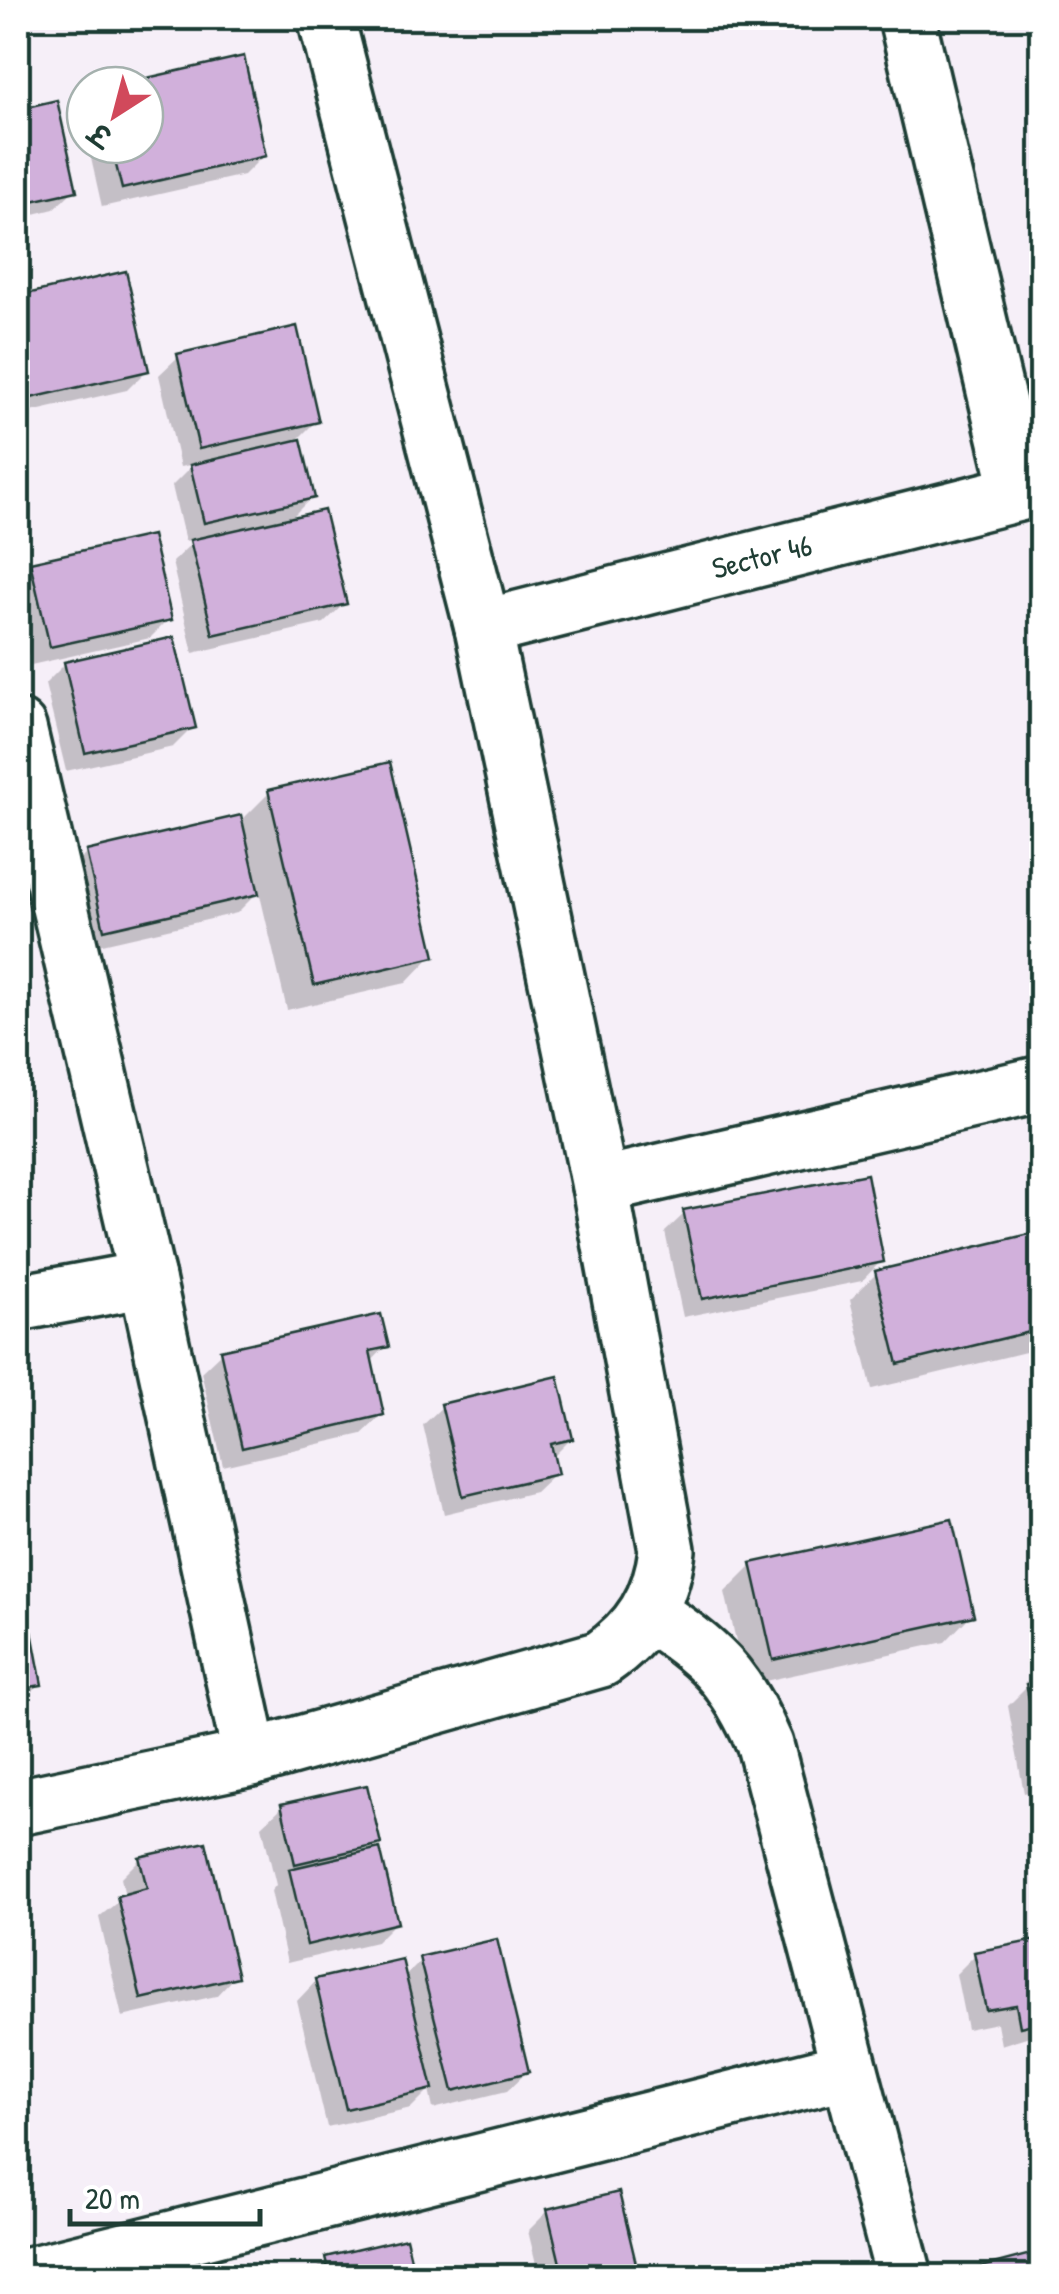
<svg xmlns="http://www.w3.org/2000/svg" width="1059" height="2294" viewBox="0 0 1059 2294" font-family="'Patrick Hand','Playpen Sans Deva',sans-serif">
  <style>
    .shadow { fill: #0003 }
    .building { fill: #d1b0db; stroke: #1f3d34; stroke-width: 2.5 }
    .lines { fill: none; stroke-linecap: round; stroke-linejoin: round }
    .minor-casing { stroke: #1f3d34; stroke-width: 62 }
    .minor { stroke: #fff; stroke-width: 55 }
    .labels { text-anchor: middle; stroke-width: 8; stroke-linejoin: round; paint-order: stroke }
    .street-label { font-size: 30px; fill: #1f3d34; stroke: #fff }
  </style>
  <rect width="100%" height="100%" fill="#f6eff8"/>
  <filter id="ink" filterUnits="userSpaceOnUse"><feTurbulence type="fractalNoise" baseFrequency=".01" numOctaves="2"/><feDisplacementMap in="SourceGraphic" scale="20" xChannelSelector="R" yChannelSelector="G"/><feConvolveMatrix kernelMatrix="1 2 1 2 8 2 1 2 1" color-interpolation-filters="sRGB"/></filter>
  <g filter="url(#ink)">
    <g class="shadow">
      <polygon points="242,59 264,155 244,175 102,207 88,145 145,145 145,85 128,85"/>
      <polygon points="55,103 74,190 54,209 18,218 18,112"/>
      <polygon points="85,106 85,132 80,111"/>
      <polygon points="124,274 147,370 127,390 18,415 18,298"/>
      <polygon points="179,356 316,421 298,439 312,497 288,521 344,604 324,623 193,653 172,562 196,539 185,541 172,486 194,464 180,467 159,375"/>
      <polygon points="31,565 169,619 150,638 31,665 18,608 18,579"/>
      <polygon points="65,664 193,727 173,747 66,771 45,684"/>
      <polygon points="270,792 432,956 406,983 287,1010 259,891 237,913 85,948 68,872 87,853 240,822"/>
      <polygon points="685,1213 881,1261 862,1281 683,1317 665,1232"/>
      <polygon points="1042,1233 1042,1348 872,1389 850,1300 876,1274"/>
      <polygon points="386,1346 370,1363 382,1415 362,1434 223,1466 201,1372 221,1353"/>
      <polygon points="443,1406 571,1439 552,1458 555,1473 535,1492 444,1514 423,1425"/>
      <polygon points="752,1565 971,1615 945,1642 746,1685 725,1592"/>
      <polygon points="18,1570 40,1684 18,1704"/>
      <polygon points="1042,1683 1042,1789 1024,1793 1008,1706 1028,1686"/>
      <polygon points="282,1807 378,1844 368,1853 395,1923 376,1942 287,1963 271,1891 276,1885 262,1826"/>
      <polygon points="140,1859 235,1976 216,1996 122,2017 99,1917 125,1896 121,1878"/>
      <polygon points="1042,1950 1042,2032 1001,2045 997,2023 967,2029 956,1974 975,1955"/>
      <polygon points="421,1960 527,2072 507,2091 433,2109 429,2090 411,2108 327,2127 297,2001 316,1981 404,1977"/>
      <polygon points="617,2195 637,2276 539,2276 528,2231 548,2211"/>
      <polygon points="404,2241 412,2276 309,2276 327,2259"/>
      <polygon points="264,2271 265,2276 242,2276"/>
    </g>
    <g class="building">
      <polygon points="244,56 266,156 122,189 111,145 145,145 145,85 116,85"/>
      <polygon points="57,100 77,191 18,204 18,109"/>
      <polygon points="126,271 149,371 18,401 18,296"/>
      <polygon points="297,326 319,422 199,449 177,354"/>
      <polygon points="301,439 315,498 204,523 190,465"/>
      <polygon points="324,510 347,604 213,635 190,540"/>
      <polygon points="152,535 172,620 50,647 30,562"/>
      <polygon points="174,637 196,728 85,753 64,662"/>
      <polygon points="390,762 435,957 314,985 268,790"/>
      <polygon points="241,815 259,894 104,930 86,851"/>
      <polygon points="867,1174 884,1262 702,1299 683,1210"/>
      <polygon points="1042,1231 1042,1329 898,1364 875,1271"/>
      <polygon points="381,1314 389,1347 370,1351 384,1415 242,1448 220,1350"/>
      <polygon points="558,1376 573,1439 551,1444 558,1474 463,1496 441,1404"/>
      <polygon points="952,1519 974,1616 773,1660 751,1563"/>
      <polygon points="18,1557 42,1685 18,1689"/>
      <polygon points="1042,1681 1042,1764 1026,1684"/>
      <polygon points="367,1785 381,1844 295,1864 281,1804"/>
      <polygon points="206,1842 238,1977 141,1999 117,1896 147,1888 139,1857"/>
      <polygon points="380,1848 398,1923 307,1945 289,1869"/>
      <polygon points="497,1939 529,2072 453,2091 419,1957"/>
      <polygon points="1042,1939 1042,2022 1020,2027 1016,2005 986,2010 974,1952"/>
      <polygon points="402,1959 433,2089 346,2109 315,1979"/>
      <polygon points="619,2192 639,2276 563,2276 547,2209"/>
      <polygon points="406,2238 415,2276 330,2276 325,2257"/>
      <polygon points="1042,2251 1042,2276 959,2276 959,2273"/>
    </g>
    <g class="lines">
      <defs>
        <g id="minor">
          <polyline points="907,18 1019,492"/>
          <polyline points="483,628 1042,487"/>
          <polyline points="18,728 147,1279 251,1758"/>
          <polyline points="600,1186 1042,1084"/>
          <polyline points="18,1303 147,1279"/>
          <path d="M648,1612C710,1654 735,1675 765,1745L904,2276"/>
          <path d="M18,1807L251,1758L601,1659C641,1631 661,1599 667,1550L600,1186L483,628L326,18"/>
          <polyline points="25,2276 848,2070"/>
        </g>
      </defs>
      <use href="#minor" class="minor-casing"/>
      <use href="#minor" class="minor"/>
    </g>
  </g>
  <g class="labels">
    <g class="street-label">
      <text transform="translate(762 557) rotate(-14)" y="10">Sector 46</text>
    </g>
  </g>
  <rect width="1059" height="2294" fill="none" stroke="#fff" stroke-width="60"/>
  <rect x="30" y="30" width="999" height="2234" fill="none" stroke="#1f3d34" stroke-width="4" filter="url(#ink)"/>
  <g transform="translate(115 115) rotate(216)"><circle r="48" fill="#ffffff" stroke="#a5b1ae" stroke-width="2.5"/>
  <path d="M0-8L18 38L0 25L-18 38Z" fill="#d1495b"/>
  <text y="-15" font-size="28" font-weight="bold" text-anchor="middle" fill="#1f3d34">उ</text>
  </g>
  <path d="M70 2209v15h190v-15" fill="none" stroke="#1f3d34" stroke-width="5"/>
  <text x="85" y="2209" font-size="30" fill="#1f3d34" stroke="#ffffff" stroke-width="8" paint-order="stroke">20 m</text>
</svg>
